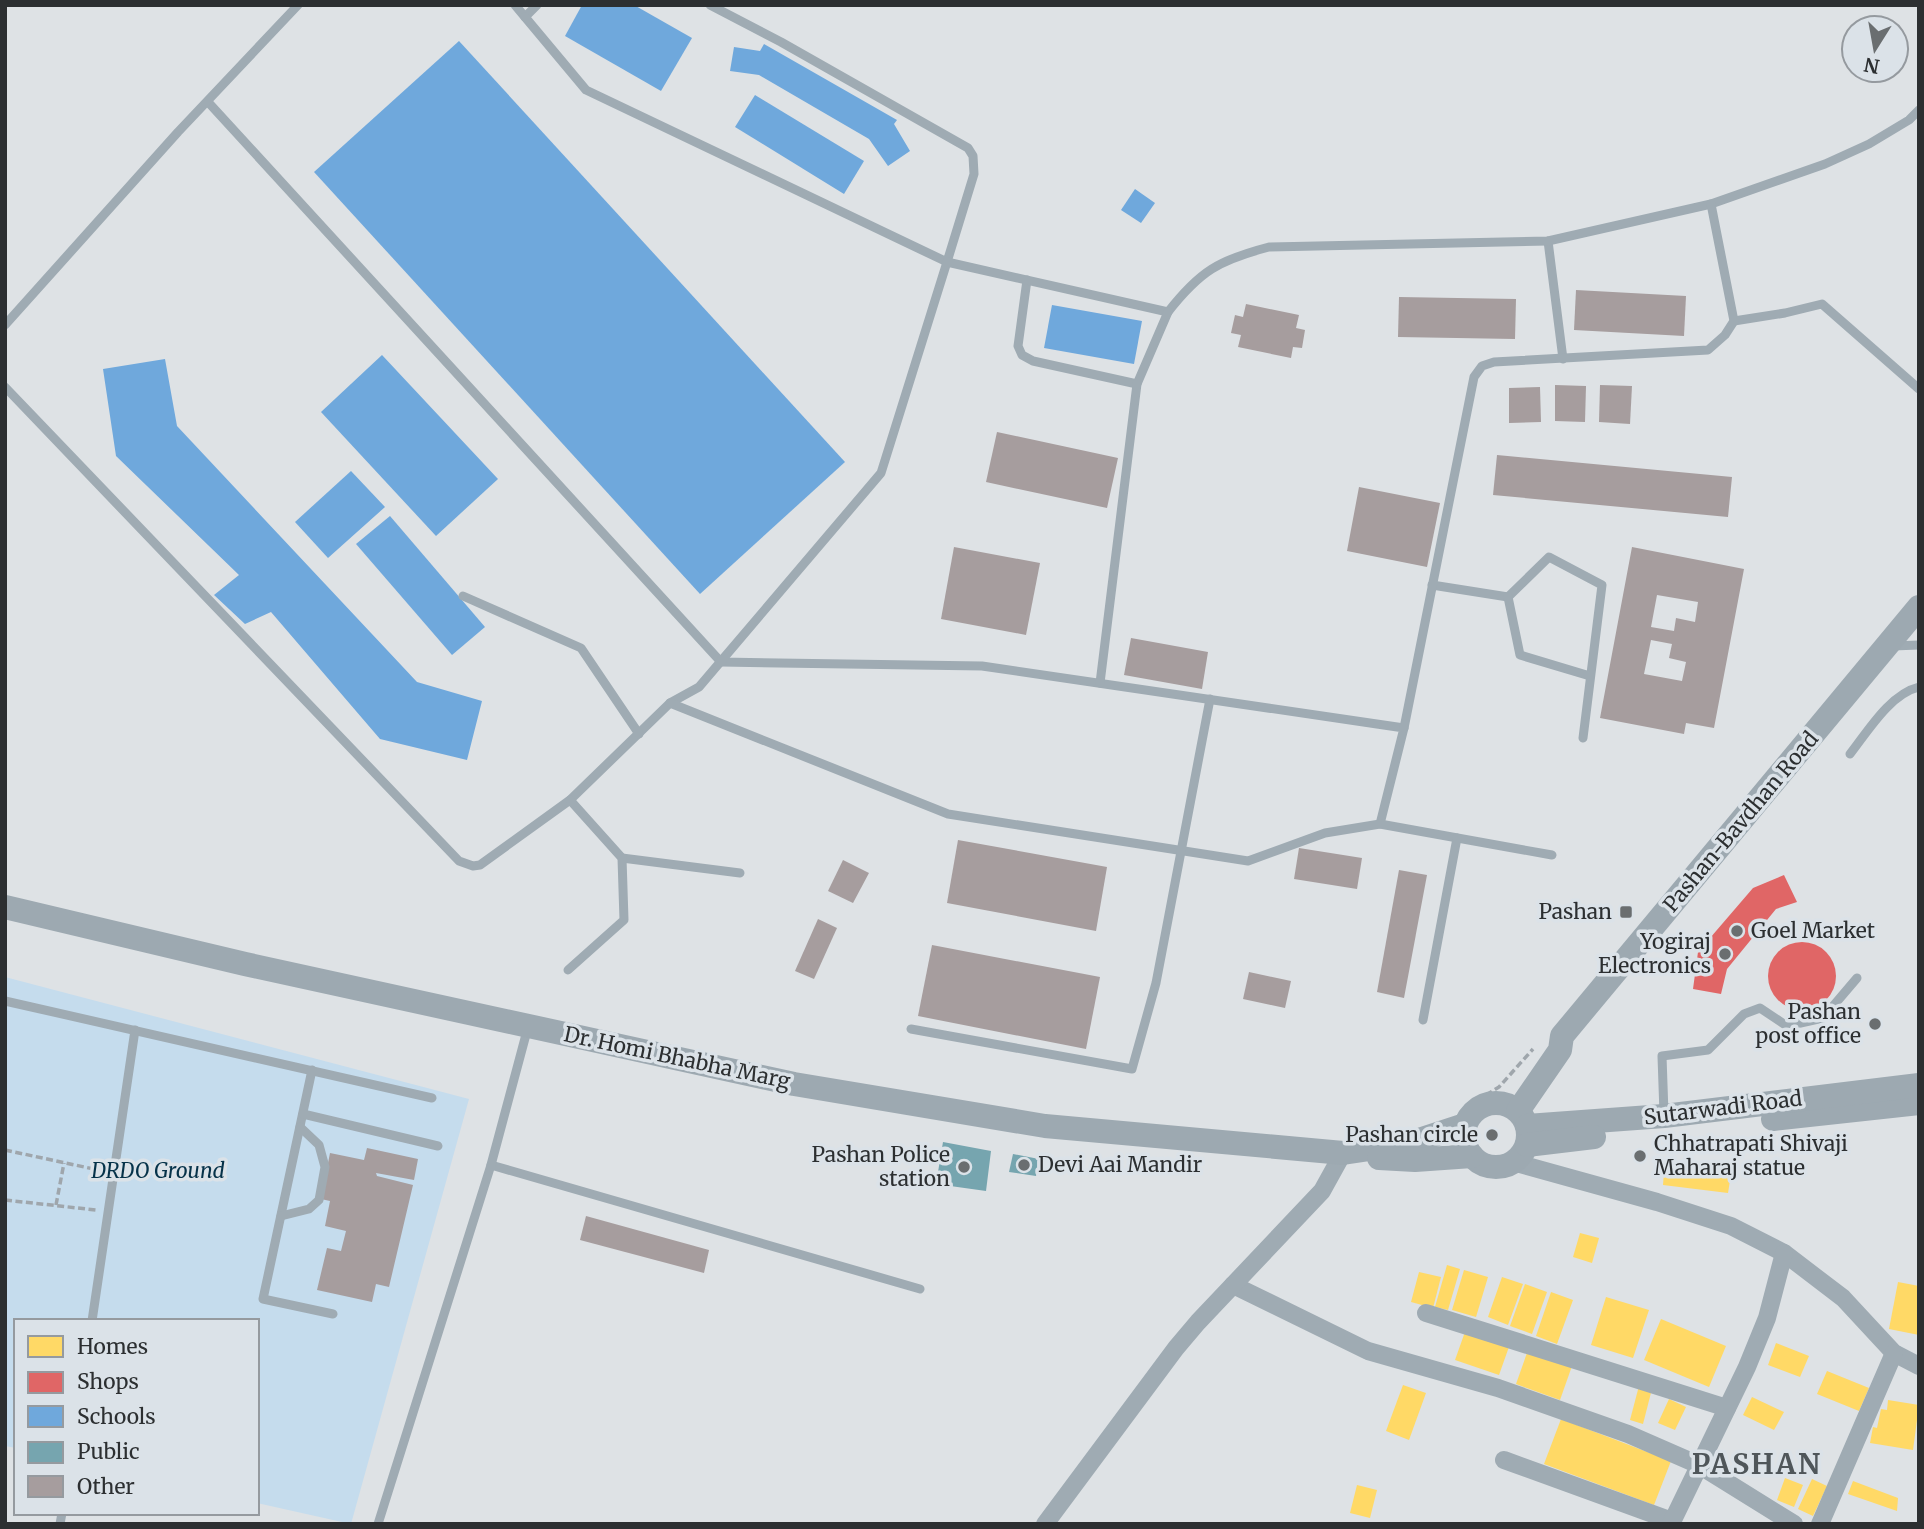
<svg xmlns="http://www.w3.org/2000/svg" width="1924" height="1529" viewBox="0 0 1924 1529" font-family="Merriweather,serif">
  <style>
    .green { fill: #c5dced }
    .homes { fill: #ffd966 }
    .shops { fill: #e06666 }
    .schools { fill: #6fa8dc }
    .public { fill: #76a5af }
    .building { fill: #a69d9e; fill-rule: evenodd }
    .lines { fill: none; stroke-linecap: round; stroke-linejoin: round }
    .path { stroke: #9fa6ac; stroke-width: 3.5; stroke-dasharray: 7 3.5; stroke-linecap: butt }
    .lane { stroke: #9fabb3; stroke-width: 9 }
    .street { stroke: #9fabb3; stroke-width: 18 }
    .secondary { stroke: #9da9b1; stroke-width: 24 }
    .poi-dot { fill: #6a6e70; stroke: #dbe2e8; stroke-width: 2.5 }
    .labels { text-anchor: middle; stroke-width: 7; stroke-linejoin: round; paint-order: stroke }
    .street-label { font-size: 21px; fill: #2c2f31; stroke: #dbe2e8 }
    .poi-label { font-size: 21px; fill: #2c2f31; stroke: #dbe2e8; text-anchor: end }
    .park-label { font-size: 21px; font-style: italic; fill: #063249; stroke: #dbe2e8 }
    .district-label { font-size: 28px; font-weight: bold; letter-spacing: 2px; fill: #4f565a; stroke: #dbe2e8 }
  </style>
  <rect width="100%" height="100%" fill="#dee2e5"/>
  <polygon class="green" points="5,977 469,1099 351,1524 257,1503 257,1321 16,1321 16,1448 5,1446"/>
  <g class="homes">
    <polygon points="1665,1159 1732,1168 1728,1193 1663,1185"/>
    <polygon points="1580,1233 1599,1238 1592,1263 1573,1257"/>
    <polygon points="1447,1265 1460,1269 1448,1310 1435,1307"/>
    <polygon points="1464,1270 1488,1277 1476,1317 1452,1310"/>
    <polygon points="1419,1272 1441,1277 1433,1308 1411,1302"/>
    <polygon points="1502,1277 1523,1284 1508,1325 1488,1317"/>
    <polygon points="1898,1282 1919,1286 1919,1335 1889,1329"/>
    <polygon points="1525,1284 1547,1292 1532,1334 1510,1326"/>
    <polygon points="1551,1292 1573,1300 1557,1344 1536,1336"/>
    <polygon points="1606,1297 1649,1310 1633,1358 1591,1345"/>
    <polygon points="1661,1319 1726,1346 1709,1387 1644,1360"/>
    <polygon points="1466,1329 1510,1344 1499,1375 1455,1360"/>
    <polygon points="1776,1343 1809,1356 1800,1377 1768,1365"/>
    <polygon points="1528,1350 1572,1366 1560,1400 1516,1384"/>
    <polygon points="1827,1371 1869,1388 1859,1411 1817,1394"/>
    <polygon points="1640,1382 1653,1385 1643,1424 1630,1420"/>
    <polygon points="1403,1385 1426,1393 1409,1440 1386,1431"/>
    <polygon points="1752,1397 1784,1412 1774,1430 1743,1415"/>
    <polygon points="1669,1399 1686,1407 1675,1430 1658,1423"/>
    <polygon points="1888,1400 1919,1405 1913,1450 1870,1443 1873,1427 1877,1428 1881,1409 1887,1410"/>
    <polygon points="1561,1419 1671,1461 1654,1505 1544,1464"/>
    <polygon points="1785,1478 1803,1485 1794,1507 1777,1500"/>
    <polygon points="1812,1479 1827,1486 1813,1516 1798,1509"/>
    <polygon points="1853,1481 1898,1498 1897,1511 1848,1494"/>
    <polygon points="1357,1485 1377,1490 1370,1518 1350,1513"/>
  </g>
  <g class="shops">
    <polygon points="1784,875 1797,902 1776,909 1727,969 1721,994 1693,989 1698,952 1753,888"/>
    <circle cx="1802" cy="976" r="34"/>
  </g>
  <g class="schools">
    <polygon points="582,5 634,5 692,38 661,91 565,36"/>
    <polygon points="459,41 845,462 700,594 314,172"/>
    <polygon points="764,44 897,120 894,124 910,151 888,166 869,139 759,75 730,71 734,47 760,51"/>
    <polygon points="755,95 864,161 844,194 735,127"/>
    <polygon points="1135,189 1155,203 1141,223 1121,210"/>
    <polygon points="1052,305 1142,321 1134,364 1044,348"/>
    <polygon points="382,355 498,479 436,536 321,412"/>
    <polygon points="165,359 177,426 417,682 482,701 467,760 380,739 271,612 245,624 214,595 239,575 116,456 103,369"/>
    <polygon points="351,471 385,507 328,558 295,522"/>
    <polygon points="390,516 485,627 452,655 356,544"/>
  </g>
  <g class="public">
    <polygon points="943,1142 991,1151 986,1191 936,1184"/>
    <polygon points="1013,1154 1039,1159 1036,1176 1009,1172"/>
  </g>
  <g class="building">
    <polygon points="1576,290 1686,296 1684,336 1574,330"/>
    <polygon points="1399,297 1516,299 1515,339 1398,337"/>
    <polygon points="1246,304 1299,315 1296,328 1305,330 1302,348 1293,347 1291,358 1238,347 1241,335 1231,333 1235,315 1243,317"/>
    <polygon points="1555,385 1586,386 1585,422 1555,421"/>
    <polygon points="1600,385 1632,386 1630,424 1599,422"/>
    <polygon points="1540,387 1541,422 1509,423 1509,388"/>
    <polygon points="997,432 1118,458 1107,508 986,482"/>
    <polygon points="1497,455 1732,477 1728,517 1493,495"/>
    <polygon points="1359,487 1440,503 1427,567 1347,551"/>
    <polygon points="954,547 1040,563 1026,635 941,619"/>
    <path d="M1632,547L1744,569L1714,728L1686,723L1684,734L1600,718ZM1657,595L1698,602L1695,622L1676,618L1674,631L1651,627ZM1651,640L1672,644L1669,658L1686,662L1682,681L1644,674Z"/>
    <polygon points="1131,638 1208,652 1202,689 1124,675"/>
    <polygon points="958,840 1107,867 1096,931 947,903"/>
    <polygon points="1299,848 1362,858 1357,889 1294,879"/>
    <polygon points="843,860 869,873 853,903 828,891"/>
    <polygon points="1399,870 1427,875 1404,998 1377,992"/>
    <polygon points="818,919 837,928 814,979 795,971"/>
    <polygon points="932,945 1100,977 1086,1049 918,1016"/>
    <polygon points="1249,972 1291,981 1285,1008 1243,999"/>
    <polygon points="367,1148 418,1159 414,1180 376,1173 377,1176 413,1185 389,1287 376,1284 372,1302 317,1290 327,1248 341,1251 346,1231 325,1226 330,1201 321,1199 330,1153 364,1160"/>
    <polygon points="586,1216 709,1250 704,1273 580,1240"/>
  </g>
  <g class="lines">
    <g class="path">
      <polyline points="1468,1106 1499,1087 1533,1049"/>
      <polyline points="5,1150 103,1171"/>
      <polyline points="5,1200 96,1210"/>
      <polyline points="56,1205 64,1163"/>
    </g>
    <g class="lane">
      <polyline points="515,5 525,17 537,5"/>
      <polyline points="525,17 586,90 947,262 974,174 973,156 968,148 781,42 710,5"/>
      <polyline points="208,102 721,662 982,666 1404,728 1380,824"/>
      <polyline points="1548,241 1563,359"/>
      <polyline points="1027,280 1018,346 1022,355 1033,361 1137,384"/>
      <polyline points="1734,321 1785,313 1822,304 1919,389"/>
      <polyline points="5,325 178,132 298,5"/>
      <path d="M5,387L459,861L473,866L480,865L570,800L670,703L699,687L881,473L947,262L1168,312C1200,271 1219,260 1269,247L1548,241L1711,204L1825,164L1869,144L1909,120L1919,110"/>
      <polyline points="1432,585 1508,597 1549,557 1602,585 1583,738"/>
      <polyline points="463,596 581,648 639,734"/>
      <polyline points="1508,597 1520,655 1590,676"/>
      <polyline points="1893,646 1919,645"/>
      <polyline points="1100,683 1137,384 1168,312"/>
      <polyline points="670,703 948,814 1248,861 1325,833 1380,824 1552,855"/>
      <polyline points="1404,728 1474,377 1482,366 1494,362 1708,350 1725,335 1734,321 1711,204"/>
      <path d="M1850,754C1868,731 1890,694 1919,687"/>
      <polyline points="622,858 740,873"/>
      <polyline points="568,970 624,920 622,858 570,800"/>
      <polyline points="5,1001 432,1098"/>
      <polyline points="1423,1020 1457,838"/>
      <polyline points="911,1029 1132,1069 1156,983 1210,699"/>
      <polyline points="312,1070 263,1299 333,1314"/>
      <polyline points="303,1114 438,1146"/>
      <polyline points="1664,1114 1662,1056 1708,1050 1744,1014 1760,1008 1787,1026 1823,1018 1857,978"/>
      <polyline points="491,1165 920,1289"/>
      <polyline points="281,1216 309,1209 319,1200 325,1167 319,1145 300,1127"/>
      <polyline points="92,1321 135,1030"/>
      <polyline points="60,1524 62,1513"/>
      <polyline points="378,1524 491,1165 528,1027"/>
    </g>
    <g class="street">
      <polyline points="1513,1162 1657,1202 1731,1226 1784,1253 1843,1298 1894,1353 1919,1366"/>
      <polyline points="1233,1285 1368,1351 1498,1388 1628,1434 1699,1465 1794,1524"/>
      <polyline points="1426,1313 1727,1408"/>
      <polyline points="1504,1460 1672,1521"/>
      <polyline points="1045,1524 1176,1348 1198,1322 1322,1191 1343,1153"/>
      <polyline points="1671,1524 1747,1367 1767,1318 1784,1253"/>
      <polyline points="1820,1524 1894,1353"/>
    </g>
    <g class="secondary">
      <polyline points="5,907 245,964 794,1084 1045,1126 1343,1153 1410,1143 1465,1125"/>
      <circle cx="1496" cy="1135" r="32"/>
      <polyline points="1518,1111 1560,1050 1562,1036 1919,607"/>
      <polyline points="1773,1119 1919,1103"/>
      <polyline points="1527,1126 1664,1116 1919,1085"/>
      <polyline points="1527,1145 1594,1137"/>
      <polyline points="1379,1158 1415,1160 1472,1156"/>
    </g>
  </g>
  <g class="poi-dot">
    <rect x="1619" y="905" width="14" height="14" rx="3.5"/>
    <circle cx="1737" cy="931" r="7"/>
    <circle cx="1725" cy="954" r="7"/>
    <circle cx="1875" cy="1024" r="7"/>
    <circle cx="1492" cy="1135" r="7"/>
    <circle cx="1640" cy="1156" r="7"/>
    <circle cx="1024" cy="1165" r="7"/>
    <circle cx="964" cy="1167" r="7"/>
  </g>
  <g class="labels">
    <g class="street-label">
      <text transform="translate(1741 822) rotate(-50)" y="7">Pashan-Bavdhan Road</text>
      <text transform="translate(677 1058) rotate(12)" y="7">Dr. Homi Bhabha Marg</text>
      <text transform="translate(1723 1108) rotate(-7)" y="7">Sutarwadi Road</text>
    </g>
    <g class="poi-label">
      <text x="1612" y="919">Pashan</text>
      <text x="1751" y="938" text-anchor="start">Goel Market</text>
      <text x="1711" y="949">Yogiraj<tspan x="1711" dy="24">Electronics</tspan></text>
      <text x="1861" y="1019">Pashan<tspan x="1861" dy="24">post office</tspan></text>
      <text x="1478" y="1142">Pashan circle</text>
      <text x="1654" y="1151" text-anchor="start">Chhatrapati Shivaji<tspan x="1654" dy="24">Maharaj statue</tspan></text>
      <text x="950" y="1162">Pashan Police<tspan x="950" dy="24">station</tspan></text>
      <text x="1038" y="1172" text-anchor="start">Devi Aai Mandir</text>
    </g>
    <g class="park-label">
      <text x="158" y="1178">DRDO Ground</text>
    </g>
    <g class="district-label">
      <text x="1757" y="1474">PASHAN</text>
    </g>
  </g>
  <rect width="1924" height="1529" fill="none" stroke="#2c2f31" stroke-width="14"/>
  <rect x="14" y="1319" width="245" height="196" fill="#dbe2e8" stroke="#959a9f" stroke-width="2"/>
  <rect x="28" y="1336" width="35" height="21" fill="#ffd966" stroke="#959a9f" stroke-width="2"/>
  <text x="77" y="1354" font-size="21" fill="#2c2f31">Homes</text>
  <rect x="28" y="1372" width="35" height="21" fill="#e06666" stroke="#959a9f" stroke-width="2"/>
  <text x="77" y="1389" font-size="21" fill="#2c2f31">Shops</text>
  <rect x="28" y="1406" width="35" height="21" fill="#6fa8dc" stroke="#959a9f" stroke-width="2"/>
  <text x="77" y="1424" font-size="21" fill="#2c2f31">Schools</text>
  <rect x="28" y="1442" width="35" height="21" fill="#76a5af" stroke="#959a9f" stroke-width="2"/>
  <text x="77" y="1459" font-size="21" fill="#2c2f31">Public</text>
  <rect x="28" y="1476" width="35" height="21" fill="#a69d9e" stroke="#959a9f" stroke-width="2"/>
  <text x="77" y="1494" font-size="21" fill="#2c2f31">Other</text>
  <g transform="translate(1875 49) rotate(191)"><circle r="33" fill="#dbe2e8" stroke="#959a9f" stroke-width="2"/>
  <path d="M0-5L12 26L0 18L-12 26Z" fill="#6a6e70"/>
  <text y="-10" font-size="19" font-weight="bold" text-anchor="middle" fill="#2c2f31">N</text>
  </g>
</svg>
